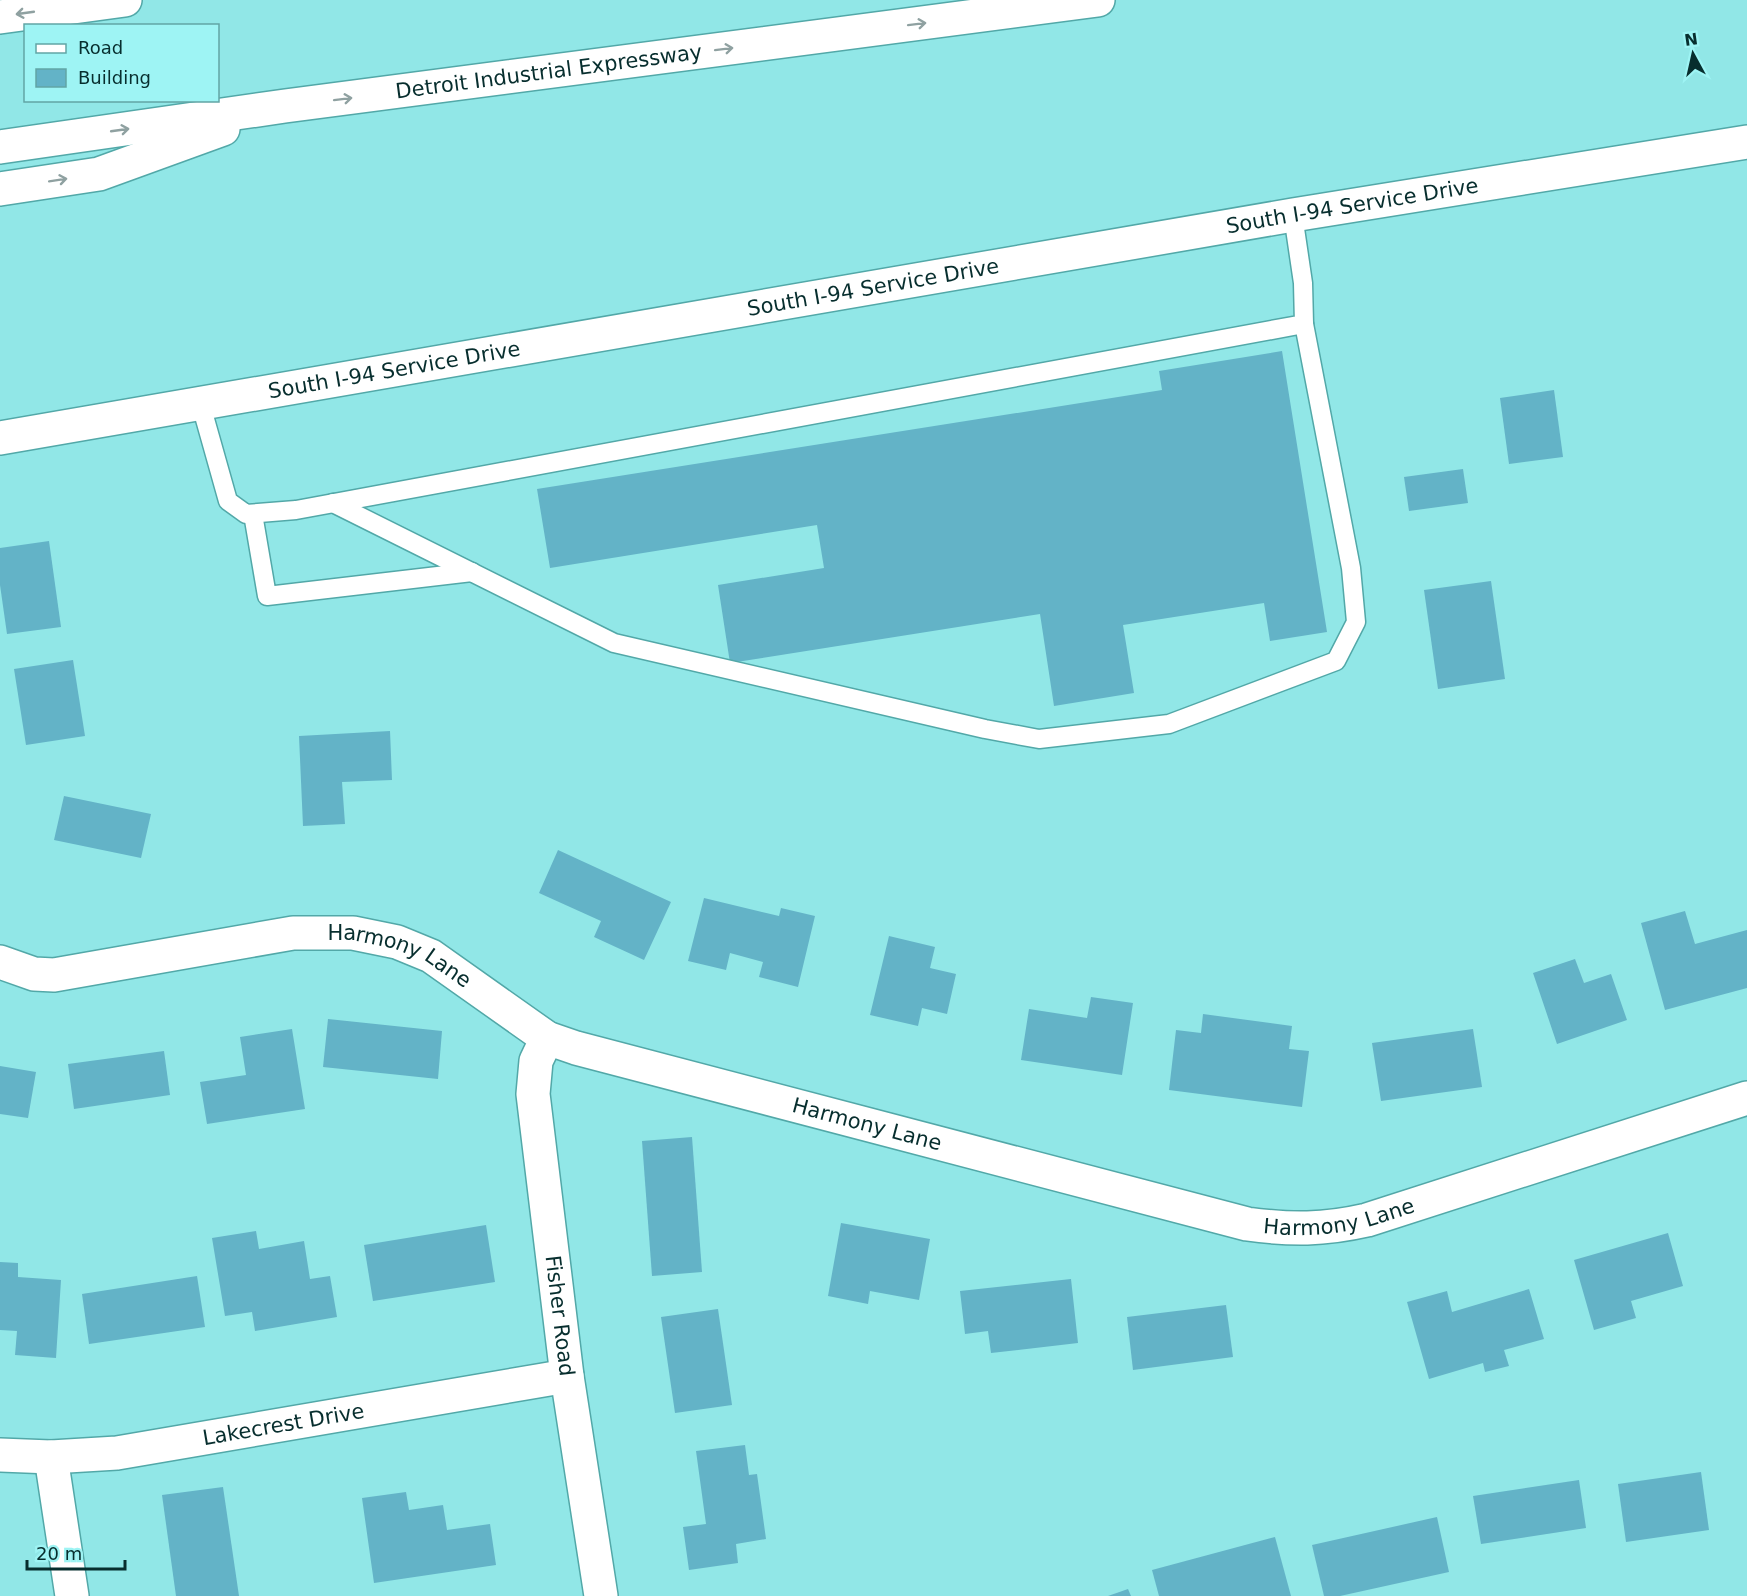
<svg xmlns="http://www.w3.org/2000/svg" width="1747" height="1596" viewBox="0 0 1747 1596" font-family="'DejaVu Sans',sans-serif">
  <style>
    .building { fill: #63b3c7 }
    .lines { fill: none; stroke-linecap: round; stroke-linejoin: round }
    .service-casing { stroke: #52a8a8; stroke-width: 21 }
    .minor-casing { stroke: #52a8a8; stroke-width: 36 }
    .tertiary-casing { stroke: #52a8a8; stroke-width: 36 }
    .motorway-casing { stroke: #52a8a8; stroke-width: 36 }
    .service { stroke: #fff; stroke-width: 18 }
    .minor { stroke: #fff; stroke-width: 33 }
    .tertiary { stroke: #fff; stroke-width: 33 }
    .motorway { stroke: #fff; stroke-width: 33 }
    .oneway { stroke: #8fa1a1 }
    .labels { text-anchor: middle; stroke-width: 4.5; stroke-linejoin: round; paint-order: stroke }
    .street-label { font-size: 21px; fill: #072e2e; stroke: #9ef4f4 }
  </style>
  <rect width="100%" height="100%" fill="#91e7e7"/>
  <g class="building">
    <polygon points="1282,351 1327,632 1270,641 1264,603 1123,625 1134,693 1054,706 1040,614 730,663 718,585 824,568 817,525 550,568 537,489 1162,390 1159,371"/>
    <polygon points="1554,390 1563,457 1509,464 1500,398"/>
    <polygon points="1463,469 1468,503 1409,511 1404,477"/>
    <polygon points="49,541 61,627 7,634 0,585 0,548"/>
    <polygon points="1491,581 1505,679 1438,689 1424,590"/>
    <polygon points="73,660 85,736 26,745 14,669"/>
    <polygon points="390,731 392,780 342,782 345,824 303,826 299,736"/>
    <polygon points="64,796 151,814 141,858 54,840"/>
    <polygon points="558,850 671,902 644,960 594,937 601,921 539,893"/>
    <polygon points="704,898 779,916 781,908 815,916 798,987 759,977 763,962 730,953 726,970 688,961"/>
    <polygon points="1685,911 1695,944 1747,930 1747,988 1665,1010 1641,923"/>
    <polygon points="889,936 935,947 930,968 956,974 947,1014 922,1008 918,1026 870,1015"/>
    <polygon points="1575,959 1584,983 1611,974 1627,1020 1557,1044 1533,973"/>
    <polygon points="1091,997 1133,1003 1122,1075 1021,1060 1029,1009 1087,1018"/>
    <polygon points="1203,1014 1292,1026 1289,1049 1309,1051 1302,1107 1169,1090 1176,1030 1201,1033"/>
    <polygon points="328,1019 442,1031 438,1079 323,1067"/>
    <polygon points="292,1029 305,1109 207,1124 200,1082 246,1075 240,1037"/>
    <polygon points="1473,1029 1482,1087 1381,1101 1372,1043"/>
    <polygon points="164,1051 170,1095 74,1109 68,1064"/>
    <polygon points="0,1066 36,1072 28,1118 0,1114"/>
    <polygon points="692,1137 702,1272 652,1276 642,1141"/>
    <polygon points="841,1223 930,1239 919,1300 870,1291 868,1304 828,1296"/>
    <polygon points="486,1225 495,1282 373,1301 364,1245"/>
    <polygon points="256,1231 259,1249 304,1241 310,1279 330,1276 337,1317 255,1331 252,1312 225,1316 212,1238"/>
    <polygon points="1668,1233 1683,1286 1631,1301 1636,1318 1594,1330 1574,1260"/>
    <polygon points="0,1262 18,1263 18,1277 61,1280 56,1358 15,1355 17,1331 0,1330"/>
    <polygon points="197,1276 205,1327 89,1344 82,1294"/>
    <polygon points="1071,1279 1078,1343 991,1353 988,1331 965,1334 960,1291"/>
    <polygon points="1529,1289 1544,1339 1504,1350 1509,1366 1485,1372 1483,1363 1429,1379 1407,1302 1447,1291 1452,1312"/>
    <polygon points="1226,1305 1233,1357 1133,1370 1127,1317"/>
    <polygon points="718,1309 732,1405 675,1413 661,1317"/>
    <polygon points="745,1445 749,1475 757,1474 766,1539 736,1544 738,1563 689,1570 683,1527 706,1524 696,1451"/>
    <polygon points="1701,1472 1709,1530 1626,1542 1618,1484"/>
    <polygon points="1579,1480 1586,1528 1481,1544 1473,1496"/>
    <polygon points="223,1487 239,1596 176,1596 162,1495"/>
    <polygon points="406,1492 409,1510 443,1505 447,1530 490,1524 496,1565 374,1583 362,1498"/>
    <polygon points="1437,1517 1449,1572 1340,1596 1324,1596 1312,1545"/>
    <polygon points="1275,1537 1291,1596 1159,1596 1152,1570"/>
    <polygon points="1128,1589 1131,1596 1108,1596"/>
  </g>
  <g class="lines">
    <defs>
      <g id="service">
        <polyline points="201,405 228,501 246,514 296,510 1304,324 1303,283 1293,215"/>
        <polyline points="333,503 614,643 985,729 1039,739 1169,724 1336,661 1356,622 1351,568 1304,324"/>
        <polyline points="253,514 267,596 472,572"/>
      </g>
      <g id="minor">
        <path id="s1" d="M0,962L34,974L54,975L293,933H353L397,942L431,956L547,1038L576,1048L1247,1224C1292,1230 1323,1230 1367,1220L1747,1098"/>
        <path id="s2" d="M547,1038L536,1061L533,1094L567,1376L601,1596"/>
        <path id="s3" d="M0,1455L51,1457L117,1453L567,1376"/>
        <polyline points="51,1457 72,1596"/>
      </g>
      <g id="tertiary">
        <path id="s4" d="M0,438L1293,215L1747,142"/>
      </g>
      <g id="motorway">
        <polyline points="0,17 125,0"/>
        <path id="s5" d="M0,147L285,106L1098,0"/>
        <polyline points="0,189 99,174 223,129"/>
      </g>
    </defs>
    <use href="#service" class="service-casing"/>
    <use href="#minor" class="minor-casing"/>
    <use href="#tertiary" class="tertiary-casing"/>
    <use href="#motorway" class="motorway-casing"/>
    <use href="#service" class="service"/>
    <use href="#minor" class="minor"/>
    <use href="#tertiary" class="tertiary"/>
    <use href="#motorway" class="motorway"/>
  </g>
  <defs><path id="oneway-shaft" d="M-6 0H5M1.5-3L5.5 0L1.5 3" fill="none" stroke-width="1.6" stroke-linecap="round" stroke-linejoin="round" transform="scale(1.5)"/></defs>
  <g class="oneway">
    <use href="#oneway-shaft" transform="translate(25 13) rotate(172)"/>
    <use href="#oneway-shaft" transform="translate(917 24) rotate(-7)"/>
    <use href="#oneway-shaft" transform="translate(724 49) rotate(-7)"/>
    <use href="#oneway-shaft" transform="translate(343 99) rotate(-7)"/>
    <use href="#oneway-shaft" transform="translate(120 130) rotate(-8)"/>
    <use href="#oneway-shaft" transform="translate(58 180) rotate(-9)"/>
  </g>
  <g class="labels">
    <g class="street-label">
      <text dy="7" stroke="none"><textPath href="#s5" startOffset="554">Detroit Industrial Expressway</textPath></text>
      <text dy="7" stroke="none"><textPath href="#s4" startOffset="1372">South I-94 Service Drive</textPath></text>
      <text dy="7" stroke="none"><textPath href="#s4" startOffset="886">South I-94 Service Drive</textPath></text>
      <text dy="7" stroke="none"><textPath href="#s4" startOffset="400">South I-94 Service Drive</textPath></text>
      <text dy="7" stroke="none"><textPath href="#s1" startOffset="410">Harmony Lane</textPath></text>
      <text dy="7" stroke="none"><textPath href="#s1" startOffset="914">Harmony Lane</textPath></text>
      <text dy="7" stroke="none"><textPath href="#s1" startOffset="1400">Harmony Lane</textPath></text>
      <text dy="7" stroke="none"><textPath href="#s2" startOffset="282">Fisher Road</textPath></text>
      <text dy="7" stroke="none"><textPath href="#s3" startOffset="286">Lakecrest Drive</textPath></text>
    </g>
  </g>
  <rect x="24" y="24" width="195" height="78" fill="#9ef4f4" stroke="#62a5a5" stroke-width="1.5"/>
  <rect x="36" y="44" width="30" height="9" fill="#ffffff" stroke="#62a5a5" stroke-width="1.5"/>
  <text x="78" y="54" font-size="18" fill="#072e2e">Road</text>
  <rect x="36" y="69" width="30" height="18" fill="#63b3c7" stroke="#62a5a5" stroke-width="1.5"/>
  <text x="78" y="84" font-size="18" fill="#072e2e">Building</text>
  <g transform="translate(1693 54) rotate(352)" stroke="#9ef4f4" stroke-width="4.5" paint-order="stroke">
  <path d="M0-4.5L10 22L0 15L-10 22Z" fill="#072e2e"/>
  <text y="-9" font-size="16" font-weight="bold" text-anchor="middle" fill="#072e2e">N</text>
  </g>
  <path d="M27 1560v9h98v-9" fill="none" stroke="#072e2e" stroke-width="3"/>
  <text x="36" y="1560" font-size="18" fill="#072e2e" stroke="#9ef4f4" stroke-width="4.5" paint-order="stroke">20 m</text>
</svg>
